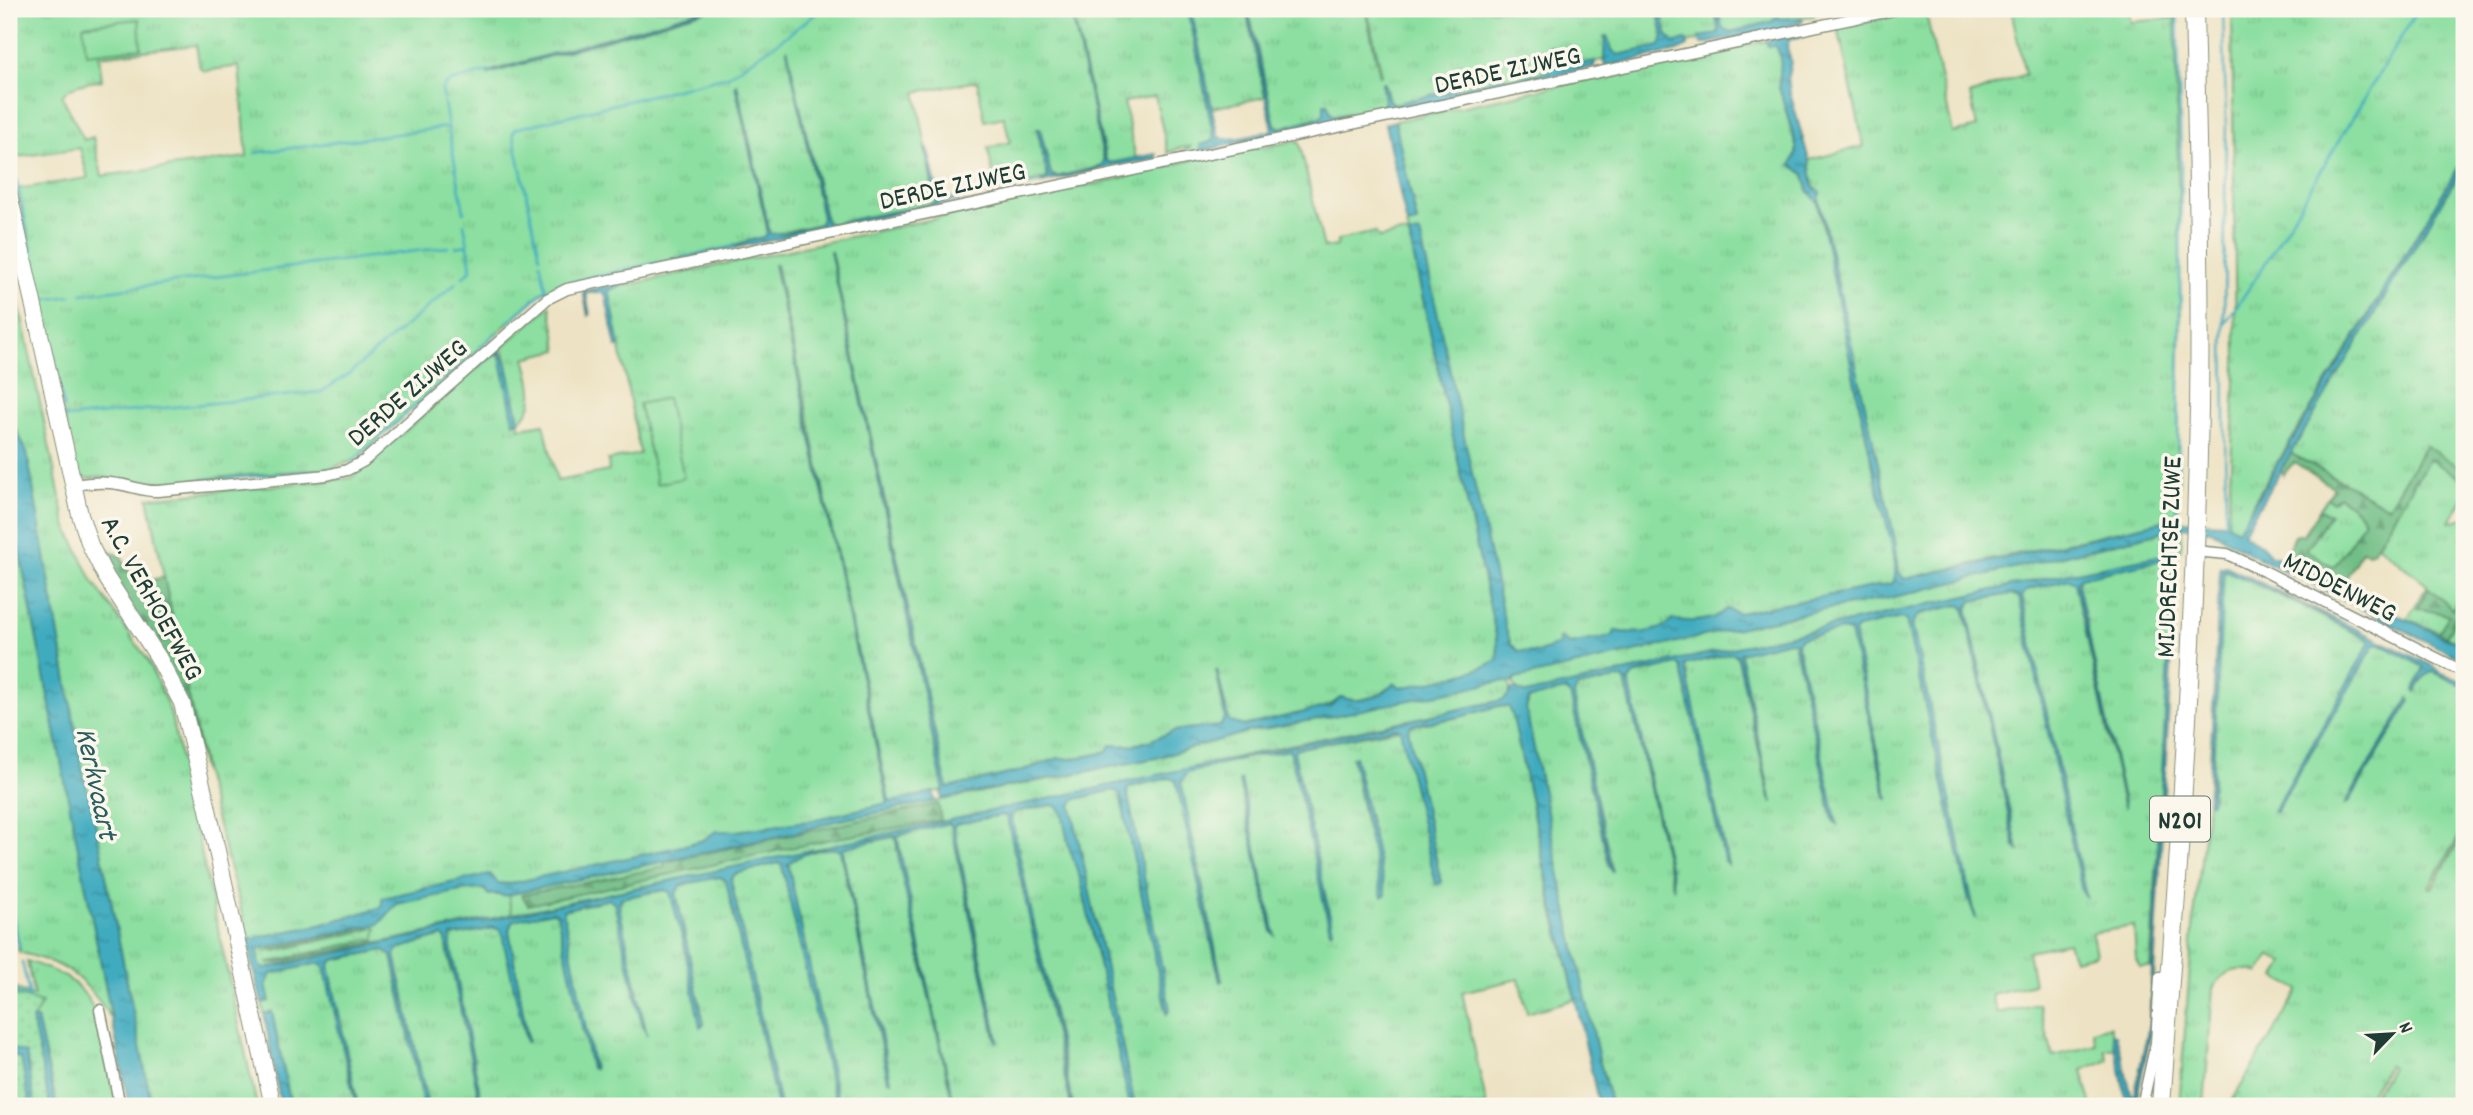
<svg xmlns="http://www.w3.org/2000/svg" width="2473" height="1115" viewBox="0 0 2473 1115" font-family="Dekko,sans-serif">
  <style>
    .grass { fill: url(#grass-tufts); stroke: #568e6a; stroke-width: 2; fill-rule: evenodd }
    .forest { fill: url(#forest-firs); stroke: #487e5d; stroke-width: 2 }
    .park { fill: url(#park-dots); stroke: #568e6a; stroke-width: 2 }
    .garden { fill: #8cdfa0; stroke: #568e6a; stroke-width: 2 }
    .water { fill: url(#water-ripples); stroke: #2f747a; stroke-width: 2 }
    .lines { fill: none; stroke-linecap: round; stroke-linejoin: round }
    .stream { stroke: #3fabbf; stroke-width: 2.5 }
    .street-casing { stroke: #86907c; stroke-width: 13 }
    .secondary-casing { stroke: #86907c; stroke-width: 18 }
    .primary-casing { stroke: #86907c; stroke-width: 20 }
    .street { stroke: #fff; stroke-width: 10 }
    .secondary { stroke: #fff; stroke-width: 16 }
    .primary { stroke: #fff; stroke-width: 18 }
    .labels { text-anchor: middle; stroke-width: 7; stroke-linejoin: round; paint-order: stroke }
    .shield { fill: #fbf7ec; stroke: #61756b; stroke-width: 2 }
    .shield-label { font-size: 26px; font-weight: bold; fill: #1f3d34 }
    .street-label { font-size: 28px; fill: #1f3d34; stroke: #fbf7ec }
    .water-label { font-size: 30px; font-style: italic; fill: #295e5e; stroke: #fbf7ec }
  </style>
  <defs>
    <pattern id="grass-tufts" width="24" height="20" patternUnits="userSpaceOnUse" patternTransform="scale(1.75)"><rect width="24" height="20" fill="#8cdfa0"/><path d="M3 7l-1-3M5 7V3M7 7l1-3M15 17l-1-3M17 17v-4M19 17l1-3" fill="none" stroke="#78c08a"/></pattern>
    <pattern id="forest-firs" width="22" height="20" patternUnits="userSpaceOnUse" patternTransform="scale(1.75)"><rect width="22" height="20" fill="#71be86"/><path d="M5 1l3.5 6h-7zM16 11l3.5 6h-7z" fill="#5c9c6e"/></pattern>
    <pattern id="park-dots" width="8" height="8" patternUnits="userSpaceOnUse" patternTransform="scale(1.75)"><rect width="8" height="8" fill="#8cdfa0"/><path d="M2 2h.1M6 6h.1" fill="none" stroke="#78c08a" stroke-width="1.8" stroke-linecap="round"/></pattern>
    <pattern id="water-ripples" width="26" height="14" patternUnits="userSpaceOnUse" patternTransform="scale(1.75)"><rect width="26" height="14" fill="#3fabbf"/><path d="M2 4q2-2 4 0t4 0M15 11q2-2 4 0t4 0" fill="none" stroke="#348c9c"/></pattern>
  </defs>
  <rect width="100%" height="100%" fill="#fbf7ec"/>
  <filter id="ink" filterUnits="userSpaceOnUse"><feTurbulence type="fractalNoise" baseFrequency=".0143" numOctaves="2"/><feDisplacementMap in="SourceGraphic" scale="14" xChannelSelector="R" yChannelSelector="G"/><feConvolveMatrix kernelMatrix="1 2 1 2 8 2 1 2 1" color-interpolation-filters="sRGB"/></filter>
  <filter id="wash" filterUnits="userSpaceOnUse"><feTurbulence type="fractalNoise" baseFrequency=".00686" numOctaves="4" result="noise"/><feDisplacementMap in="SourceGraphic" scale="28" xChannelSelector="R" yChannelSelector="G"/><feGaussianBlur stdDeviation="1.57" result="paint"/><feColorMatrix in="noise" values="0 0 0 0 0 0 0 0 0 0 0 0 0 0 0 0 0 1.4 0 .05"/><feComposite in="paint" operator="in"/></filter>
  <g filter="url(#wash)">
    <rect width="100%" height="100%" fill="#ede3c4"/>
    <g class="grass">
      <path d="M9,9H706L488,74L712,9H1071L1104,161L1100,167L1057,177L1051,174L1040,129L1037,130L1048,178L996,191L988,148L1010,142L1004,117L985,121L977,81L916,92L936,203L830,224L826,222L787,49L822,218L820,224L770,235L737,84L735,85L767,228L766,236L734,245V248L543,292L355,460L332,468L144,484V488L101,477L82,479L76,476L17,189L88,178L80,148L10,158ZM196,45L200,68L205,71L239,66L247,157L102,176L93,137L84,140L62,96C70,84 88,83 102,80L99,56Z"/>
      <polygon points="1072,9 1188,9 1214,138 1201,150 1240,142 1166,161 1192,146 1177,149 1168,153 1155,96 1124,102 1136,159 1109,163 1106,160"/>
      <polygon points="1191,9 1246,9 1265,97 1212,108"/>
      <polygon points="1248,9 1365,9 1380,76 1382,75 1367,9 1657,9 1663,36 1660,46 1618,55 1612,50 1607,36 1604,37 1606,52 1603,60 1564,68 1556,64 1550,46 1548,47 1552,66 1550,71 1509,79 1498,74 1495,62 1494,77 1487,82 1394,104 1389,101 1384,83 1382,86 1384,103 1379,108 1335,116 1330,114 1327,104 1324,104 1325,114 1320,117 1281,128 1275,125"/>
      <polygon points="1661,9 1715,9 1719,34 1700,37 1700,40 1687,43 1686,40 1675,43 1667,36"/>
      <polygon points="1718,9 1826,9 1814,12 1814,16 1780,19 1779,17 1774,18 1774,21 1731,32 1722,29"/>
      <polygon points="1925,9 1953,133 1977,127 1970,95 2025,74 2011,9 2128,9 2131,22 2175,18 2181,312 2176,518 1904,579 1899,572 1895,540 1819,199 1820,193 1813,188 1809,160 1864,146 1838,28"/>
      <polygon points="2232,9 2464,9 2464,158 2254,501 2242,527 2238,530 2228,525 2236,362"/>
      <path d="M1766,41L1776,46L1782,58L1779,87L1808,190L1818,203C1839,304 1858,405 1882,506C1886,522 1901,569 1893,583L1738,613L1727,609C1712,623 1690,622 1672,620C1661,634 1632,634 1615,631L1613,636L1569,644L1560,638L1558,645L1537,653L1518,651L1511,644L1506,630L1419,233L1409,236L1497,640L1498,659C1482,672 1422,685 1400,687L1394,684L1387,691L1379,695L1355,701H1338L1319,709L1243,726L1229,721L1216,670L1225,718L1220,726C1204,728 1184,727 1169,733C1145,742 1138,748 1110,745L1107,751L1098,754L1071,759L1059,758L1017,772L947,788L831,251L944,790L892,802L889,800L776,264L888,803L808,821L737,831H717L703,840L682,846L508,884L498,883L490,874L383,898L382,907L320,925L249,939L203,770L148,498L351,478L497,351L501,358L519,421L503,346L550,306L558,350L525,358C531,380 540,405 519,421L520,428L544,424L557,481L609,471L608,460L640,454L609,289L1113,180L1220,153L1299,141L1324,248L1337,246L1338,240L1375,232L1379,238L1401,233L1409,235L1407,225L1417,222L1395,121Z"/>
      <polygon points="2464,165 2464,469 2425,446 2388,507 2290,453"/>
      <polygon points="9,257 66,525 92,580 149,662 170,711 257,1106 152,1106 94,816 83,773 27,453 9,413"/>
      <polygon points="2429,459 2464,480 2464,497 2450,522 2464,518 2464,534 2461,539 2464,542 2464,590 2453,609 2417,607 2450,615 2439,632 2407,619 2428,585 2377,545"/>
      <polygon points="2339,496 2360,513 2365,521 2334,567 2306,550 2329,515 2319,510 2327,498 2333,502"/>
      <path d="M9,509L20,554L112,1019C96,996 79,972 51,962C41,958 29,955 19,952L9,906Z"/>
      <polygon points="2182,527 2181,549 2175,554 2056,576 1526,694 1516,689 1513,683 1515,679 1800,614 1890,598"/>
      <polygon points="2170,558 2173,560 2167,704 2150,967 2140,967 2136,960 2134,926 2092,933 2096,955 2074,960 2068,943 2028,951 2034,984 1991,994 1997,1013 2039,1004 2053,1056 2096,1045 2093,1031 2110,1026 2116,1048 2105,1050 2108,1060 2082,1070 2092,1106 1612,1106 1599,1059 1570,925 1526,709 1529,698 1566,690 1570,694 1612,870 1574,696 1576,688 1621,678 1625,680 1672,885 1629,681 1633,675 1678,664 1682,666 1724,859 1727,863 1685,665 1732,653 1737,655 1770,800 1739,652 1789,641 1794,642 1833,820 1836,823 1797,643 1801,638 1843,630 1850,632 1887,799 1854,633 1858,628 1901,618 1906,620 1968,897 1975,916 1912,624 1918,615 1958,605 1964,607 2015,846 2017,848 1967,608 1972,601 2011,594 2019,597 2085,894 2022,596 2027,590 2070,579 2075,583 2123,805 2078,584 2080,578"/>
      <path d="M2226,569L2369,640V645L2274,812L2375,644H2381L2424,667L2414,690L2416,691C2421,683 2424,673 2434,672L2464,687L2462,721L2464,723V828L2429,887L2432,888L2464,832V1106H2367L2391,1067L2388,1065L2363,1106H2229L2299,990L2276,977L2284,963L2270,955L2259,973C2239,966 2225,970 2213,988L2204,1106H2179L2194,917L2208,803L2211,802L2223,570Z"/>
      <polygon points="2464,606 2464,646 2446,636"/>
      <path d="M1502,681L1508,682C1513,688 1509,696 1503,700L1289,745L1083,793L512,914L508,895L794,833L835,821L1156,758L1247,732Z"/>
      <path d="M1498,706L1509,707L1513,717L1553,911L1576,999L1527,1013L1519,979L1462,992L1487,1106H1135L1071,804L1076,799L1114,790L1120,794L1167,1013L1127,790L1131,787L1170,778L1176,781L1220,982L1222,981L1181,782L1187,773L1244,758L1290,750L1331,931L1333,930L1294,752L1295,749L1400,729L1436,884L1441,882L1408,729L1411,726L1460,717ZM1352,757H1355L1386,895L1364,818Z"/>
      <polygon points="1052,805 1057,806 1062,813 1069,847 1081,881 1130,1106 1073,1106 1011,816 1015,812"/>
      <path d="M1002,815L1007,817L1071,1106H839L788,864C798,854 826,846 840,850L888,1080L891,1081L844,861L843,847L895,837L900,867L951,1096L897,836L949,823L951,825L996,1041L998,1040L954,827L955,824Z"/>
      <polygon points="779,863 782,866 836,1106 780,1106 731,880 735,874"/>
      <polygon points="720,877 726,881 777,1106 428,1106 395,955 398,949 443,936 446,940 451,972 451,936 496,928 501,930 528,1041 509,930 513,920 554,911 558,914 591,1068 593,1069 563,910 610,899 614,902 641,1021 645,1031 619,906 621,898 665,890 670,892 683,940 701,1026 704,1024 676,893 680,885"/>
      <polygon points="374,925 377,929 374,940 379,943 263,969 258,960 257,949"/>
      <polygon points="384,950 392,956 424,1106 358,1106 329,966 333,960"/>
      <path d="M27,961C58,972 79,978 94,1010L117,1106H57L37,1019H32L50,1106H35L9,1005V986L34,996Z"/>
      <polygon points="319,963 324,966 356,1106 291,1106 272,1013 264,1014 262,1003 269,1000 266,985 271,974"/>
    </g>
    <g class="forest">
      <polygon points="2425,446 2464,469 2464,480 2429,459 2373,551 2369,553 2362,551 2340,588 2284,559 2294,536 2304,534 2319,510 2330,514 2306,550 2334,567 2365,520 2360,513 2339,496 2333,502 2327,498 2334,488 2294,462 2283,475 2281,469 2290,453 2388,507"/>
      <polygon points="106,550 121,556 135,584 164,577 204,770 190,719 119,589"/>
      <polygon points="2429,588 2452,609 2464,590 2464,606 2446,636 2439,632 2449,615 2417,608"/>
      <polygon points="938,804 941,820 827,840 528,905 522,895 665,867 664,862"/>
      <polygon points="367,927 372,929 275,951 264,951"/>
      <polygon points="370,939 375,942 278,963 267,963"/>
    </g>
    <polygon class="park" points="9,993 42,1003 34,1017 50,1106 9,1106"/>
    <g class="garden">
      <polygon points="139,19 141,48 86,54 83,25"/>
      <polygon points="667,398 684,478 657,484 639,404"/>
      <path d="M485,889L489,895H508L512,914L379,943L374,940L377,929L374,925C385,922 388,908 398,904C415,896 465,890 485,889Z"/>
    </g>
    <g class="water">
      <polygon points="706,9 712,9 488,74 488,72"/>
      <polygon points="1071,9 1106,160 1110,163 1156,154 1157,160 1119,165 1041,183 1042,180 1048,178 1037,129 1040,128 1051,174 1056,177 1100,167 1104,161"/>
      <path d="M1188,9H1191L1218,137C1235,142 1256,135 1273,130L1246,9H1248L1275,125L1281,128L1320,117L1324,114V104L1327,103L1331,114L1335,116L1349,114V116L1272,136L1201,150L1200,145L1211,142L1214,138Z"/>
      <path d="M1657,9H1661L1667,36L1675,43L1686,40L1688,46L1677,51L1605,67C1602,57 1606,48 1604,37L1607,36L1612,50L1618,55L1660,46L1663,36Z"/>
      <polygon points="1715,9 1718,9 1722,28 1731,32 1774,21 1774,18 1779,17 1780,19 1802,18 1803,21 1779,29 1702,44 1699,37 1719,34"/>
      <path d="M1800,34L1802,37L1789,40L1787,48L1791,61L1788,76L1790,93L1809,160L1813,187L1821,193L1819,199L1895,540L1899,572L1904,579L2001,559L2176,518L2181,521L2226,523L2238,530L2464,158V165L2243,533L2262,546L2271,556L2284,559L2329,583L2464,646V660L2249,553L2211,530L2181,527L1890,598L1800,614L1515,679L1513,683L1502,681L1324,718L1247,732L1156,758L942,799L941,791L944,790L943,787L830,251L947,788L1017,772L1059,758L1071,759L1098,754L1107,751L1110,745C1136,748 1146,742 1169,733C1184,727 1204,728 1220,726L1225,718L1217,670L1229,721L1243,726L1330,706L1341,697C1359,704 1381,698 1394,683L1400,687C1422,685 1482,672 1498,659L1497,640L1409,235L1420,233L1506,629L1511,644L1518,651L1537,653L1558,645L1560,638L1569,644L1613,636L1615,631C1631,634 1661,634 1672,620C1690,622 1712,623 1726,609L1738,613L1893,583C1901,569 1886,523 1882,506C1858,405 1839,304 1818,203L1808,190L1804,174L1791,165L1796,154V144L1779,87L1781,58L1776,46H1768L1766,41Z"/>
      <polygon points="1551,46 1556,64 1564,67 1595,61 1594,67 1451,99 1361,116 1359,113 1379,108 1384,103 1382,83 1384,83 1389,101 1394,104 1487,82 1494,77 1495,62 1498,74 1509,79 1550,71 1552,66 1548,47"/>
      <polygon points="787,49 826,222 830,224 936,203 925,148 928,149 939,200 967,196 967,199 734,248 734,245 766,236 767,228 735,85 737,84 770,234 786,233 820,224 822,218"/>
      <polygon points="1395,121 1417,223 1407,225 1385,124"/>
      <path d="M774,264L889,800L892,802L933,792L935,801L835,821L794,833L503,896L497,894L488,895L485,889L466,890L397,904L379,924L258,949V960L263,969L1503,700L1508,696L1511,689H1516L1526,694L2056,576L2173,553L2177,557L2151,1031L2135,1106H2126L2127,1103L2112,1033L2116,1034L2133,1101L2149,1025L2173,560L2170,558L2080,578L2078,583L2125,808L2075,583L2069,579L2027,590L2022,596L2086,896L2082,892L2019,597L2011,594L1972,601L1967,608L2018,850L2015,847L1964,607L1958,605L1919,614L1912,624L1976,919L1968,897L1906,620L1901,618L1858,628L1854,633L1888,800L1886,797L1850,632L1843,630L1801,638L1797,643L1837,824L1833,820L1794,642L1789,641L1740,653L1772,803L1737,655L1732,653L1685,665L1728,864L1724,860L1681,666L1678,664L1633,675L1629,681L1674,889L1625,680L1621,678L1577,687L1574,696L1613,873L1609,866L1570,694L1565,690L1529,699L1526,709L1570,925L1599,1059L1612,1106H1599L1563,943L1554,911L1513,717L1509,707L1498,706L1460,717L1411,725L1408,729L1441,883L1436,885L1400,729L1395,728L1295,749L1294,752L1333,930L1330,931L1290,750L1244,758L1187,773L1181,782L1222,981L1220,982L1176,781L1170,778L1131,786L1127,790L1170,1009L1167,1014L1120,794L1114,790L1076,799L1071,804L1135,1106H1130L1081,881L1069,847L1062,813L1057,806L1052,805L1015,812L1011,816L1073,1106H1071L1007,817L1002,815L955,824L954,827L998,1041L996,1042L951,825L949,823L897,836L952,1097L900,867L896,837L893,836L843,848L844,861L891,1081L888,1080L840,850C826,846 798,854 788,864L839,1106H836L782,866L778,863L735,874L731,880L780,1106H777L726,881L720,877L681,885L676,893L704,1025L700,1027L683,940L670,892L664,890L621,898L619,906L647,1036L641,1021L614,902L609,899L563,910L594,1069L591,1068L557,914L553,912L513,920L509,930L528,1041L526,1042L501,930L495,928L451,936V947L482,1103L478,1095L446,940L443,936L398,949L395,955L428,1106H424L392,956L384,950L333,960L329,966L358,1106H356L324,966L319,963L271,974L266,985L270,1001L262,1003L251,961L249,939L320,925L382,907V898L490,874L498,883L508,884L682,846L703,840L716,831H737L808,821L888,803Z"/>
      <polygon points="619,284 620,287 609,290 620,347 616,347 605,293 586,293 590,315 588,316 583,291"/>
      <polygon points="504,344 500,349 507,365 519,421 514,423 499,352 476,368"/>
      <polygon points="9,413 27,453 83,773 94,816 152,1106 129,1106 20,554 9,509"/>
      <path d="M2226,566L2433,666L2442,673L2464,682V687L2434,672C2424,673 2420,683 2416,692L2414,690L2424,667L2381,644H2375L2276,812H2273L2369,645V640L2299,603L2224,570L2211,803H2208L2220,573L2221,567Z"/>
      <polygon points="2409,698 2411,700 2349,802 2345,804"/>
      <polygon points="1355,756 1386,895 1382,897 1352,757"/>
      <polygon points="1241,780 1275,935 1272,932 1239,781"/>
      <polygon points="272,1012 291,1106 281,1106 264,1014"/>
      <polygon points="32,1019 37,1019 56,1106 50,1106"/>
      <polygon points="9,1048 26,1053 35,1106 30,1106 21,1059 9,1053"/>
    </g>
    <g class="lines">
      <g class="stream">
        <polyline points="2177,9 2181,168 2178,488"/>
        <polyline points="2223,9 2226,111 2224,325 2260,272 2418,9"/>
        <polyline points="448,127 442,90 447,83 490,71"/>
        <polyline points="255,153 448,127 464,212"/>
        <polyline points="13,165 43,300 71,296"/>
        <polyline points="978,194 1041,183"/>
        <polyline points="464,224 468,245"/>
        <polyline points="456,247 468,245 471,270 463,277"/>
        <polyline points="540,256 513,133 515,129 728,76 777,43 822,9"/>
        <polyline points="555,285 735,246"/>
        <polyline points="82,294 448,247"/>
        <polyline points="43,300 45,314"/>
        <polyline points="507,323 546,289 540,262"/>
        <polyline points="2224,325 2226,523"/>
        <polyline points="48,326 64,408"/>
        <polyline points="66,415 66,418 321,392 349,374 456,283"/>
        <polyline points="352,462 496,333"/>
        <polyline points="159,485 330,469"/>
        <polyline points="2176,518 2178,501"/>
        <polyline points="9,896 20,949"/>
        <polyline points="9,990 30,997 22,962"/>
      </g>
    </g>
  </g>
  <g filter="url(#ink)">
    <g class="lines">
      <defs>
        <g id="street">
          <path d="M72,485C87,483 103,481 118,484C133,486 144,492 158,491L327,475L347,470L364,461L547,299L567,289L1899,9"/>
          <polyline points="2194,551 2227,554 2266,572 2464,672"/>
          <polyline points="100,1010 120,1106"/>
          <polyline points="2142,1106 2156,1043 2160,977"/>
        </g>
        <polyline id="secondary" points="9,194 80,515 90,545 106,577 158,657 182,703 207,805 273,1106"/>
        <path id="primary" d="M2161,1106C2178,873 2195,640 2199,406C2201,274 2197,141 2194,9"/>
      </defs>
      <use href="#street" class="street-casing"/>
      <use href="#secondary" class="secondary-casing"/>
      <use href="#primary" class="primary-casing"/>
      <use href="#street" class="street"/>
      <use href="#secondary" class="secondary"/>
      <use href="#primary" class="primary"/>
    </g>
  </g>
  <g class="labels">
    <rect class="shield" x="2150" y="796.5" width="60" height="45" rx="5"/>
    <g class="shield-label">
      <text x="2180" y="828">N201</text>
    </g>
    <g class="street-label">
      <text transform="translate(1507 68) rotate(-12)" y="10">DERDE ZIJWEG</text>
      <text transform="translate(952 184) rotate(-12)" y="10">DERDE ZIJWEG</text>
      <text transform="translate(406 391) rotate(-41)" y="10">DERDE ZIJWEG</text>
      <text transform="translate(2167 557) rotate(-88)" y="10">MIJDRECHTSE ZUWE</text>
      <text transform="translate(2341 585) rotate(27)" y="10">MIDDENWEG</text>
      <text transform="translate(154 597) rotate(61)" y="10">A.C. VERHOEFWEG</text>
    </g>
    <g class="water-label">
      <text transform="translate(98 783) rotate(78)" y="10">Kerkvaart</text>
    </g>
  </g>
  <rect width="2473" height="1115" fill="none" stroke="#fbf7ec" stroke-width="35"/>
  <g transform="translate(2392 1034) rotate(65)" stroke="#fbf7ec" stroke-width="5" paint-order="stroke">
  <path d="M0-5L12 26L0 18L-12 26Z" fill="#1f3d34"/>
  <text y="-10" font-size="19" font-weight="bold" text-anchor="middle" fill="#1f3d34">N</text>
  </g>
</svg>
